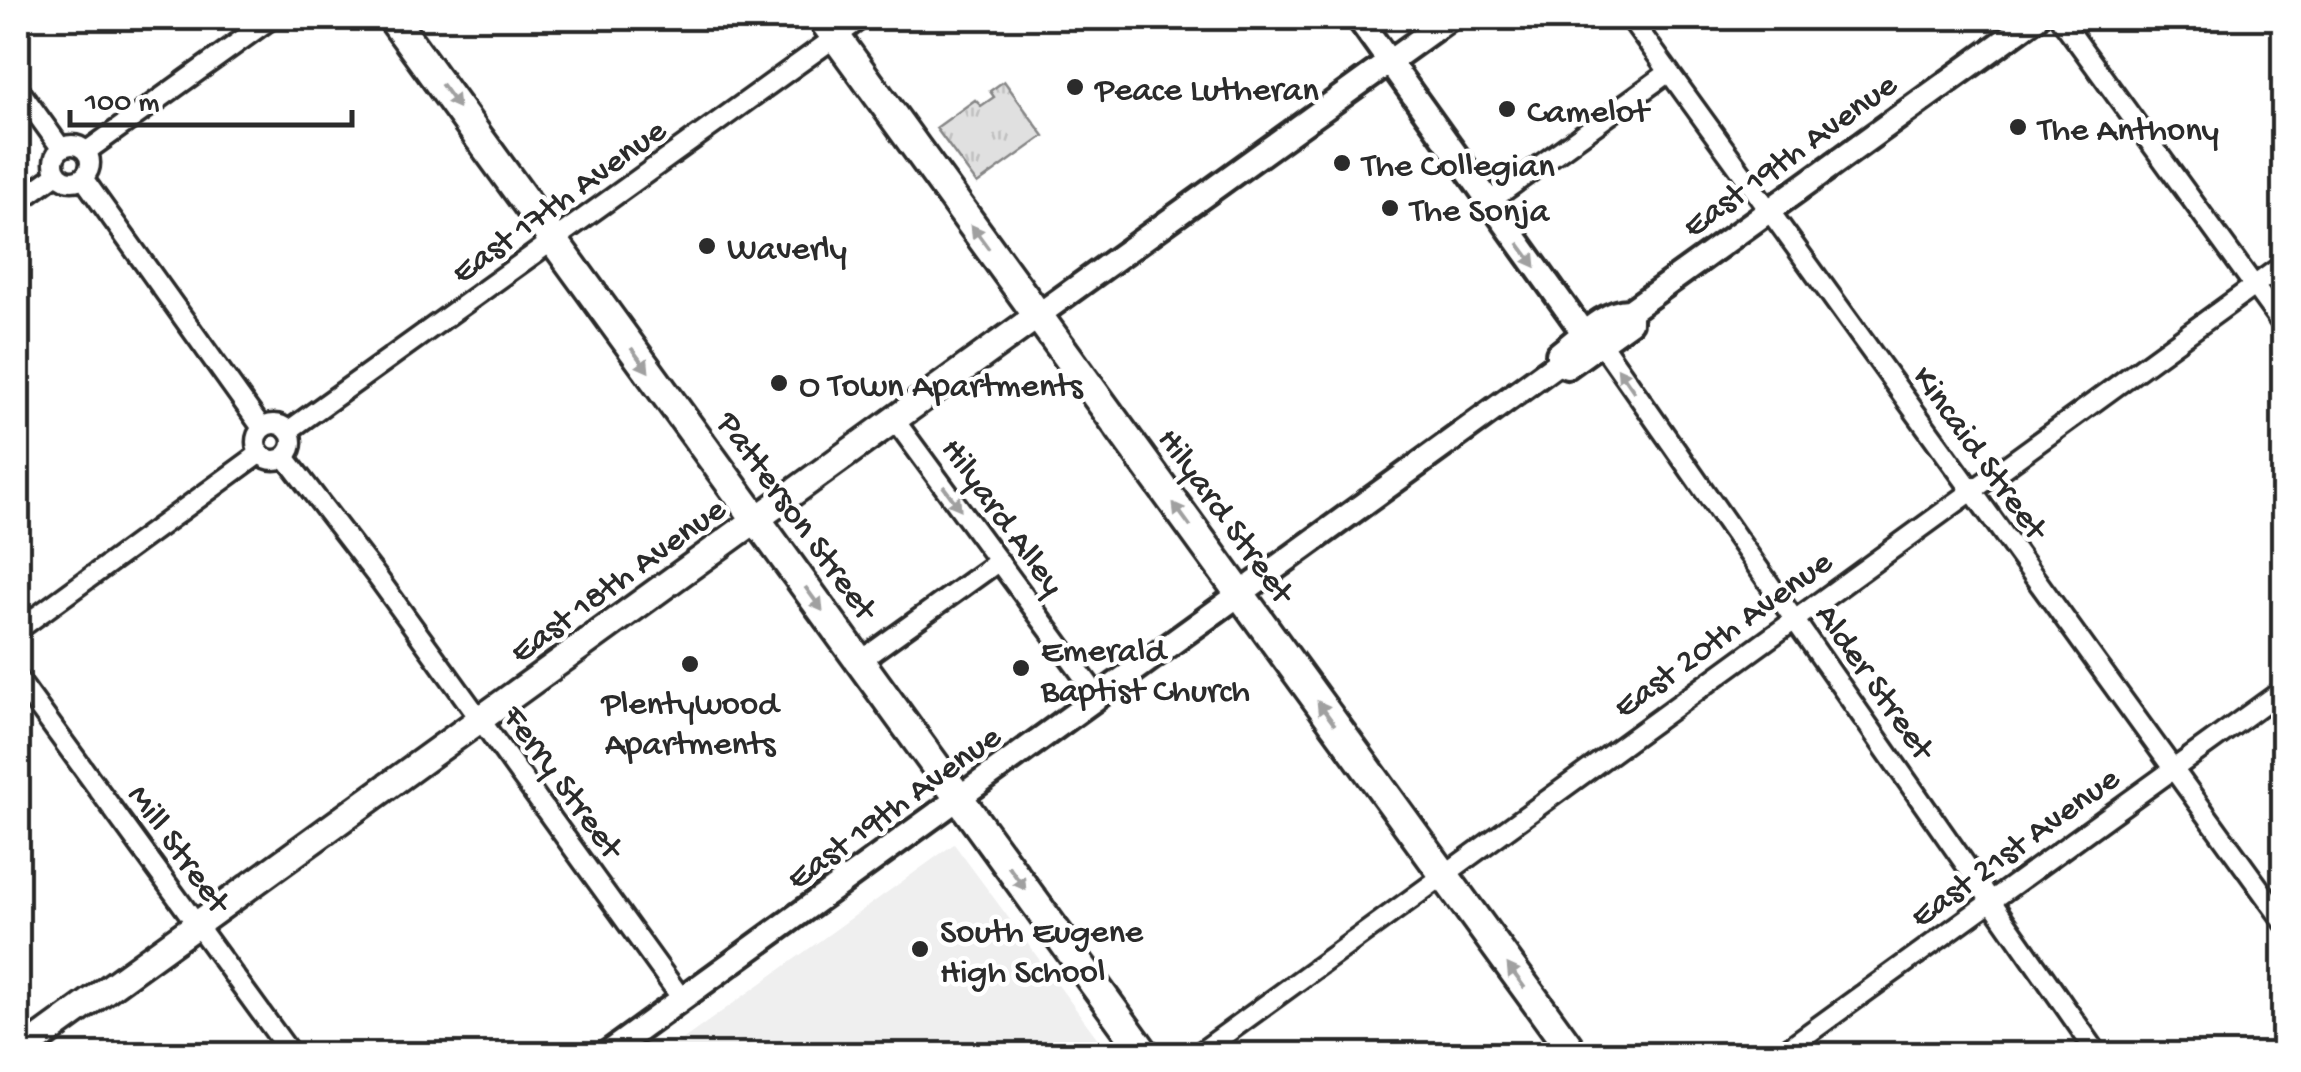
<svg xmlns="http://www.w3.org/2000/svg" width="2301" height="1072" viewBox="0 0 2301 1072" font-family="'Gochi Hand',sans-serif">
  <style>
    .built { fill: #efefef }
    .grass { fill: url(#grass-tufts); stroke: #868686; stroke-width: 2.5 }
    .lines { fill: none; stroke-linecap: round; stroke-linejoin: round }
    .minor-casing { stroke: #2b2b2b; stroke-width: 25 }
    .tertiary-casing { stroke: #2b2b2b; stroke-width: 30 }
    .secondary-casing { stroke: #2b2b2b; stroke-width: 32 }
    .primary-casing { stroke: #2b2b2b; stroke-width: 35 }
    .minor { stroke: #fff; stroke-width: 18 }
    .tertiary { stroke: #fff; stroke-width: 22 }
    .secondary { stroke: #fff; stroke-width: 25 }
    .primary { stroke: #fff; stroke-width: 28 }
    .oneway { fill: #a0a0a0 }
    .poi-dot { fill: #2b2b2b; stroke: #fff; stroke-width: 4 }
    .labels { text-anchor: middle; stroke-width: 9; stroke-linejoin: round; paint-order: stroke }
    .poi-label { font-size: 35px; fill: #2b2b2b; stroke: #fff; text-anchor: start }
    .street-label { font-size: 35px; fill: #2b2b2b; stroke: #fff }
  </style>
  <defs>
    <pattern id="grass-tufts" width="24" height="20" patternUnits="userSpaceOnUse" patternTransform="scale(2.5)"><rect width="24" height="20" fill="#e0e0e0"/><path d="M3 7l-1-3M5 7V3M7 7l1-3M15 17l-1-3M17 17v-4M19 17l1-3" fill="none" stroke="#c0c0c0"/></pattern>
  </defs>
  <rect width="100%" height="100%" fill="#fff"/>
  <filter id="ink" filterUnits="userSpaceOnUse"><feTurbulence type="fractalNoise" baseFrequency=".01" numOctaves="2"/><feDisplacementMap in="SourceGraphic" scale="20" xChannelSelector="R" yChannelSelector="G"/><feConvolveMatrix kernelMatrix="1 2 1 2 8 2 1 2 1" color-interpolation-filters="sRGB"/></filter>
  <g filter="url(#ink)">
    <polygon class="built" points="954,844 1109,1054 663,1054"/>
    <polygon class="grass" points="1004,81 1044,136 977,184 936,128 975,100 981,106 994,97 990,91"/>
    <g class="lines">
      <defs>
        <g id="minor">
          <polyline points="1630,18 2284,922"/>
          <polyline points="2060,18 2284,327"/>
          <polyline points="18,88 61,148"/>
          <circle cx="72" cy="163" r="18"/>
          <polyline points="87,151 272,18"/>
          <polyline points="83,178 262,428"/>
          <polyline points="18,202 57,174"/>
          <polyline points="1489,202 1669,72"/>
          <polyline points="1601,343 2098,1054"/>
          <polyline points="894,419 1099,698"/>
          <circle cx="274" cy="442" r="18"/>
          <polyline points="288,431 862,18"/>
          <polyline points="285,457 378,578 682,999"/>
          <polyline points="18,630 259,454"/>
          <polyline points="860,661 999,561"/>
          <polyline points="18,679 291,1054"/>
          <polyline points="1198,1054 2284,264"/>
          <polyline points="1780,1054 2284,689"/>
        </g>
        <g id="tertiary">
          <polyline points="1358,18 1585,335"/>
          <polyline points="1037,316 1450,18"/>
          <polyline points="1558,363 1567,367 1630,322 1630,311"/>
          <path d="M606,1054L1558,363V354C1577,340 1606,309 1630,311L2036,18"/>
        </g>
        <polyline id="secondary" points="18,1054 1037,316"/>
        <g id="primary">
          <polyline points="392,18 1145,1054"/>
          <polyline points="822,18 1574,1054"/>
        </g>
      </defs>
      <use href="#minor" class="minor-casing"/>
      <use href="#tertiary" class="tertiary-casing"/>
      <use href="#secondary" class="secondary-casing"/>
      <use href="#primary" class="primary-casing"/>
      <use href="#minor" class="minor"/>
      <use href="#tertiary" class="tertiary"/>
      <use href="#secondary" class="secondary"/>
      <use href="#primary" class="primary"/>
    </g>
    <defs><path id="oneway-solid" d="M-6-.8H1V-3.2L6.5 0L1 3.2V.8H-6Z" transform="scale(2.5)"/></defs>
    <g class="oneway">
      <use href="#oneway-solid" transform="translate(450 96) rotate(54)"/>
      <use href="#oneway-solid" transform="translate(980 237) rotate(-126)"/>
      <use href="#oneway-solid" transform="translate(1527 255) rotate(54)"/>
      <use href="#oneway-solid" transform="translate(640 360) rotate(54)"/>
      <use href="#oneway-solid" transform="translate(1626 380) rotate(-125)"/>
      <use href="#oneway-solid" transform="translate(952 498) rotate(53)"/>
      <use href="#oneway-solid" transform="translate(1182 515) rotate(-126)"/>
      <use href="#oneway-solid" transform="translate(814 599) rotate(54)"/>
      <use href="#oneway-solid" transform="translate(1326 713) rotate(-126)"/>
      <use href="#oneway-solid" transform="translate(1017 878) rotate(54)"/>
      <use href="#oneway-solid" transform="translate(1516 976) rotate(-126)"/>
    </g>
  </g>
  <g class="poi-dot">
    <circle cx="1075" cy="87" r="10"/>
    <circle cx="1507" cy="109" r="10"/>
    <circle cx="2018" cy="127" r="10"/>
    <circle cx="1342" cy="163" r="10"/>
    <circle cx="1390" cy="208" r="10"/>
    <circle cx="707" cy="246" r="10"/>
    <circle cx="779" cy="383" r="10"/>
    <circle cx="690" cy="664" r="10"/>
    <circle cx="1021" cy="668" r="10"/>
    <circle cx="920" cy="949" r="10"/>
  </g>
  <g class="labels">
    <g class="poi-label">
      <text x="1095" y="99">Peace Lutheran</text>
      <text x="1527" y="121">Camelot</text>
      <text x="2038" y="139">The Anthony</text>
      <text x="1362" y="175">The Collegian</text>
      <text x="1410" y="220">The Sonja</text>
      <text x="727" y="258">Waverly</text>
      <text x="799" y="395">O Town Apartments</text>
      <text x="1041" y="660">Emerald<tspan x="1041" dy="40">Baptist Church</tspan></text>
      <text x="690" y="713" text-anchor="middle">Plentywood<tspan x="690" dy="40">Apartments</tspan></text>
      <text x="940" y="941">South Eugene<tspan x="940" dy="40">High School</tspan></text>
    </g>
    <g class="street-label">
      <text transform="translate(1788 153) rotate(-36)" y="12">East 19th Avenue</text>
      <text transform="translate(557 199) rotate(-36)" y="12">East 17th Avenue</text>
      <text transform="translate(1982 451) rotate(54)" y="12">Kincaid Street</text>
      <text transform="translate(799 514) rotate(54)" y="12">Patterson Street</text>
      <text transform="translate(1228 514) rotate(54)" y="12">Hilyard Street</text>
      <text transform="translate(1005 515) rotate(54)" y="12">Hilyard Alley</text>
      <text transform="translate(616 578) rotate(-36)" y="12">East 18th Avenue</text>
      <text transform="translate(1721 632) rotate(-36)" y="12">East 20th Avenue</text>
      <text transform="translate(1877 680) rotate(55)" y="12">Alder Street</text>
      <text transform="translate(565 780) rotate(54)" y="12">Ferry Street</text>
      <text transform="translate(892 805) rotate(-36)" y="12">East 19th Avenue</text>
      <text transform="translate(2013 845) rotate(-36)" y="12">East 21st Avenue</text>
      <text transform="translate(181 847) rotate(54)" y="12">Mill Street</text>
    </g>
  </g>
  <rect width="2301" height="1072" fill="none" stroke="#fff" stroke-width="60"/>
  <rect x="30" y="30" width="2241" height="1012" fill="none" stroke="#2b2b2b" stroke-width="4" filter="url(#ink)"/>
  <path d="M70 110v15h282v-15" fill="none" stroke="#2b2b2b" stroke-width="5"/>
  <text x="85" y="110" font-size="30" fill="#2b2b2b" stroke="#ffffff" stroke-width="8" paint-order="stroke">100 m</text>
</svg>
